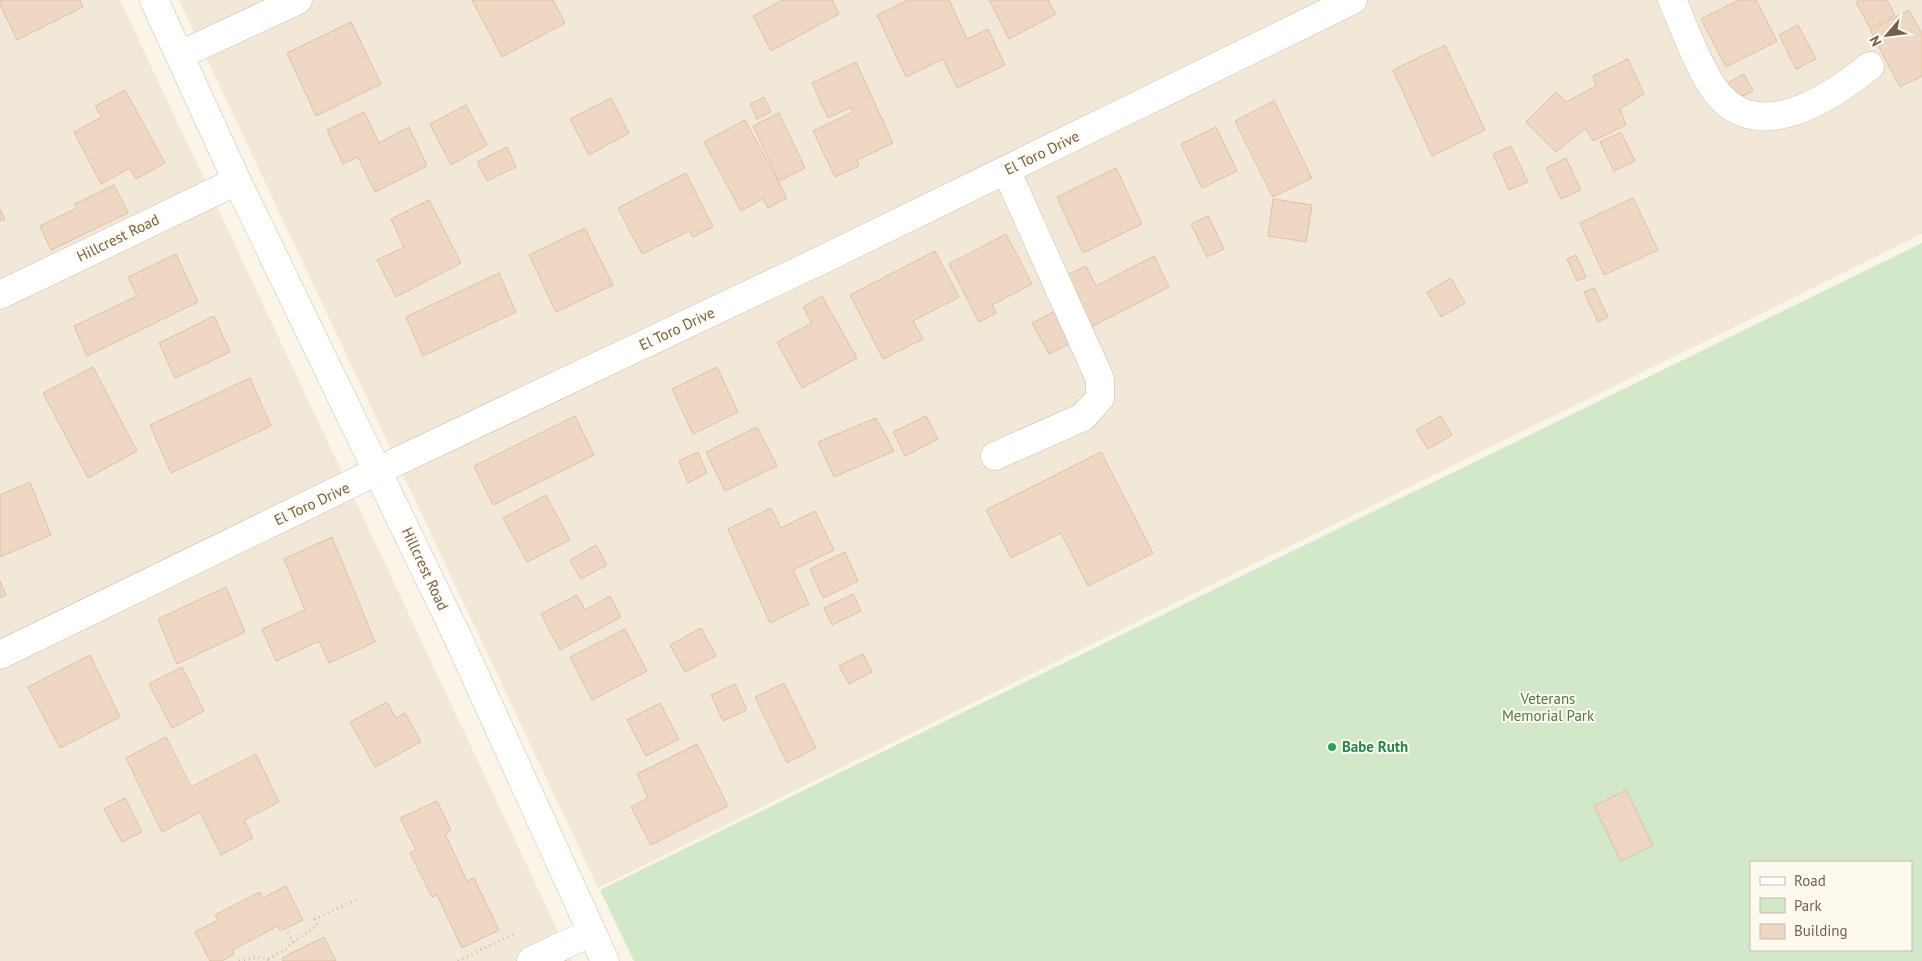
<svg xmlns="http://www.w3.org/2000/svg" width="1922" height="961" viewBox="0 0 1922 961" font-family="'PT Sans',sans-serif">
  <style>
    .residential { fill: #f2e8d8 }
    .green { fill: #d2e8c8; fill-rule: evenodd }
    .building { fill: #eed7c3; stroke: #dfc0a4 }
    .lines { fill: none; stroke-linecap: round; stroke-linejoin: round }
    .minor-casing { stroke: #ccbeb0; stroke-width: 29 }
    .path { stroke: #d3bba6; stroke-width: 3; stroke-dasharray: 1 4; stroke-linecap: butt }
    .minor { stroke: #fff; stroke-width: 28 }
    .leisure-dot { fill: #2e9e5b; stroke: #fef9ef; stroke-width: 2 }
    .labels { text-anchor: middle; stroke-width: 4; stroke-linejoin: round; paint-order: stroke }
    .street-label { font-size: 15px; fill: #735f4e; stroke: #fef9ef }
    .park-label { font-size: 15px; fill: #527847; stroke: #fef9ef }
    .leisure-label { font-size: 15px; font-weight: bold; fill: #27864d; stroke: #fef9ef; text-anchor: start }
  </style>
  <rect width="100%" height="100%" fill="#fbf5e9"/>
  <g class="residential">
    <polygon points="0,0 120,0 572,961 0,961"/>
    <polygon points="179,0 1922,0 1922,234 598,888"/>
  </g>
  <path class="green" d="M1922,243V961H634L600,890ZM1751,862H1911V950H1751Z"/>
  <g class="building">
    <polygon points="0,0 80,0 83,7 17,40 0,5"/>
    <polygon points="472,0 553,0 565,23 502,57"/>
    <polygon points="783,0 832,0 839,14 771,51 753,16"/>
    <polygon points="908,0 949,0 967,39 988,29 1005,65 957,88 943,59 906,77 877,15"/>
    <polygon points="989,0 1048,0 1056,14 1009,39"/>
    <polygon points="1739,0 1756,0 1777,41 1726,67 1701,19"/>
    <polygon points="1859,0 1887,0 1895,15 1870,28 1856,2"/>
    <polygon points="1909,10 1922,34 1922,76 1900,87 1870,30"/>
    <polygon points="351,22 381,84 316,116 287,53"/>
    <polygon points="1798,25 1816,59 1796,69 1779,35"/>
    <polygon points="1445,45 1485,130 1432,156 1393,70"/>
    <polygon points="1628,59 1644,94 1620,109 1626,125 1593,141 1586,128 1556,152 1526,122 1556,92 1566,102 1596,86 1593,76"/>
    <polygon points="856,62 893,143 857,160 859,166 835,177 813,131 853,112 851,107 828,118 812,83"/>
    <polygon points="1744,74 1753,91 1730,102 1722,86"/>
    <polygon points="125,90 165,163 136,179 130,168 101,184 74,132 102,117 95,106"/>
    <polygon points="764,97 771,112 757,119 750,104"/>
    <polygon points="611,98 629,133 589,155 570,119"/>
    <polygon points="1274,101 1312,178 1273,197 1235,121"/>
    <polygon points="466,105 487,145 451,165 430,124"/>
    <polygon points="364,112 379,143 409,127 427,166 375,192 358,157 343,164 327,130"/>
    <polygon points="779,113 805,168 779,181 753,126"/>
    <polygon points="745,120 787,198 768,208 763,199 741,211 704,142"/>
    <polygon points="1216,127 1237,171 1202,188 1181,144"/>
    <polygon points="1621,132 1635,161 1614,171 1600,142"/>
    <polygon points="1511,146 1528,182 1509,190 1493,154"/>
    <polygon points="507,147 516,167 487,181 477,162"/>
    <polygon points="1566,158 1581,190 1561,199 1546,168"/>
    <polygon points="1116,168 1142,224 1083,253 1057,197"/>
    <polygon points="686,173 713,227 693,237 689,231 642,254 618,208"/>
    <polygon points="114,185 128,213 51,250 40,226 77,208 75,204"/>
    <polygon points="1633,198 1658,250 1604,275 1580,223"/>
    <polygon points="1273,199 1312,205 1306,242 1268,236"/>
    <polygon points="429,200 461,263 396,297 377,260 404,247 391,219"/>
    <polygon points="0,209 5,219 0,221"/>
    <polygon points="1208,216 1224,249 1207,257 1191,224"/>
    <polygon points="585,228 613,285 556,312 529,255"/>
    <polygon points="1006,234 1032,284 992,305 996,313 979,322 949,264"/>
    <polygon points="935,251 959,297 913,321 923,339 883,359 850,295"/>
    <polygon points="176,254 198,302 87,356 74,326 137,296 128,277"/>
    <polygon points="1576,255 1586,277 1577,281 1567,259"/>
    <polygon points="1154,256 1169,287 1091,327 1065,276 1086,266 1096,286"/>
    <polygon points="499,273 516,312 423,356 406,317"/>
    <polygon points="1451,278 1465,303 1441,317 1427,292"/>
    <polygon points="1594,288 1608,317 1598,322 1584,292"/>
    <polygon points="822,296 857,358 802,388 777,342 812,323 803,307"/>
    <polygon points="1061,308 1077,340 1049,354 1032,323"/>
    <polygon points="214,316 230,352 175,378 159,343"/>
    <polygon points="93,367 137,451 88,478 43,393"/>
    <polygon points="717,367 738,412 693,434 672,389"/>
    <polygon points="250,378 271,426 171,473 150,425"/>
    <polygon points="575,416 594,455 493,505 474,466"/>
    <polygon points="926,416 938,439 905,456 893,432"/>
    <polygon points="1441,416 1452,435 1428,449 1416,430"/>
    <polygon points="876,418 894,451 834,477 818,442"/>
    <polygon points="757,427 777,466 725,491 706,452"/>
    <polygon points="698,452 707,473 688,483 679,461"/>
    <polygon points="1101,452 1153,553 1088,586 1061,533 1011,558 986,510"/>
    <polygon points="30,482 51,535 0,557 0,495"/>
    <polygon points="546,495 570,540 527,562 503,518"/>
    <polygon points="771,508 781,528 815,511 834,550 793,570 809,604 770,623 728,529"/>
    <polygon points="332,537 375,642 329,663 319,641 276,661 262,629 305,610 284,559"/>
    <polygon points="596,545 607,565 581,579 570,560"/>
    <polygon points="845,552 858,581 823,598 810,569"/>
    <polygon points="0,581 6,595 0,598"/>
    <polygon points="226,587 245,632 177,664 158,619"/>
    <polygon points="853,594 861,611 832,625 824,608"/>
    <polygon points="577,595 585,610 610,596 621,617 560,650 541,614"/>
    <polygon points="701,628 716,656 685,672 670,645"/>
    <polygon points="625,629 647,671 592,700 570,657"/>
    <polygon points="863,654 872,672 849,684 839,666"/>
    <polygon points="90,655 120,717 60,748 28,687"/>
    <polygon points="182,667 204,711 172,728 149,684"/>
    <polygon points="784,683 816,748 787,763 755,697"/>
    <polygon points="735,684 747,710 723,721 711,695"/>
    <polygon points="387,702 396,718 405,713 421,742 375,767 350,722"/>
    <polygon points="660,703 679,739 646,756 627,720"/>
    <polygon points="166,737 191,787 256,754 279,802 244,820 253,838 221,855 200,812 162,832 126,758"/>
    <polygon points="697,744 728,806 651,845 631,807 648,798 637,774"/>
    <polygon points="1626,790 1653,845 1621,861 1594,806"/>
    <polygon points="125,798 142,832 122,842 104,809"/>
    <polygon points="437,801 451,830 445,834 467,881 474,878 499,930 462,948 437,895 432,897 410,853 416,850 400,818"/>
    <polygon points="286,886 303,920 280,931 278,926 232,950 234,954 222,961 210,961 195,932 218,920 215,915 260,892 263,898"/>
    <polygon points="324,937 336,961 283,961 282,958"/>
  </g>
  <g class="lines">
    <defs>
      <g id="minor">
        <polyline points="154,0 237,181 458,638 605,961"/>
        <path d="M1672,0C1685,28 1695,60 1712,86C1753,149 1828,100 1870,66"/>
        <polyline points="180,55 298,0"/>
        <polyline points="0,295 237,181"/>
        <polyline points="995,456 1083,417 1100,398 1100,379 1006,170"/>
        <polyline points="0,655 396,462 832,255 1353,0"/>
        <polyline points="531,961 592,932"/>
      </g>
    </defs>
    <use href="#minor" class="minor-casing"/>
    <g class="path">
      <polyline points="293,942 317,925 315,919 357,899"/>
      <polyline points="268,959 286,949 293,942 286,929"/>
      <polyline points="239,961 258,957 268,959 268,961"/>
      <polyline points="458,961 516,933"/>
    </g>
    <use href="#minor" class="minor"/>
  </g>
  <circle class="leisure-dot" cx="1332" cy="747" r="5"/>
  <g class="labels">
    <g class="street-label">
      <text transform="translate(1042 153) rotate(-26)" y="5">El Toro Drive</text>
      <text transform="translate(118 238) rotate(-26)" y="5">Hillcrest Road</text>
      <text transform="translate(677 329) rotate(-25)" y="5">El Toro Drive</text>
      <text transform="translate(312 504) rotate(-25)" y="5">El Toro Drive</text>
      <text transform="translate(425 569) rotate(65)" y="5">Hillcrest Road</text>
    </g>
    <g class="park-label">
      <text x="1548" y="704">Veterans<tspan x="1548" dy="17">Memorial Park</tspan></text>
    </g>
    <g class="leisure-label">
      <text x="1342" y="752">Babe Ruth</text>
    </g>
  </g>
  <rect x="1750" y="861" width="162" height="90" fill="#fef9ef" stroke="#c6bbaf"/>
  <rect x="1760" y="877" width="25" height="8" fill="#ffffff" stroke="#c6bbaf"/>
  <text x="1794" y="886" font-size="15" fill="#735f4e">Road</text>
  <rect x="1760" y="898" width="25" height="15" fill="#d2e8c8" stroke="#c6bbaf"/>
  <text x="1794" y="911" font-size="15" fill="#735f4e">Park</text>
  <rect x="1760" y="924" width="25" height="15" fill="#eed7c3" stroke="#c6bbaf"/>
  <text x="1794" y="936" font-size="15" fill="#735f4e">Building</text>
  <g transform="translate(1887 35) rotate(242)" stroke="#fef9ef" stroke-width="4" paint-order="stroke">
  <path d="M0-4L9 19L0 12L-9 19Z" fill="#735f4e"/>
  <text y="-8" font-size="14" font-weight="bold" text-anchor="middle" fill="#735f4e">N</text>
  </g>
</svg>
